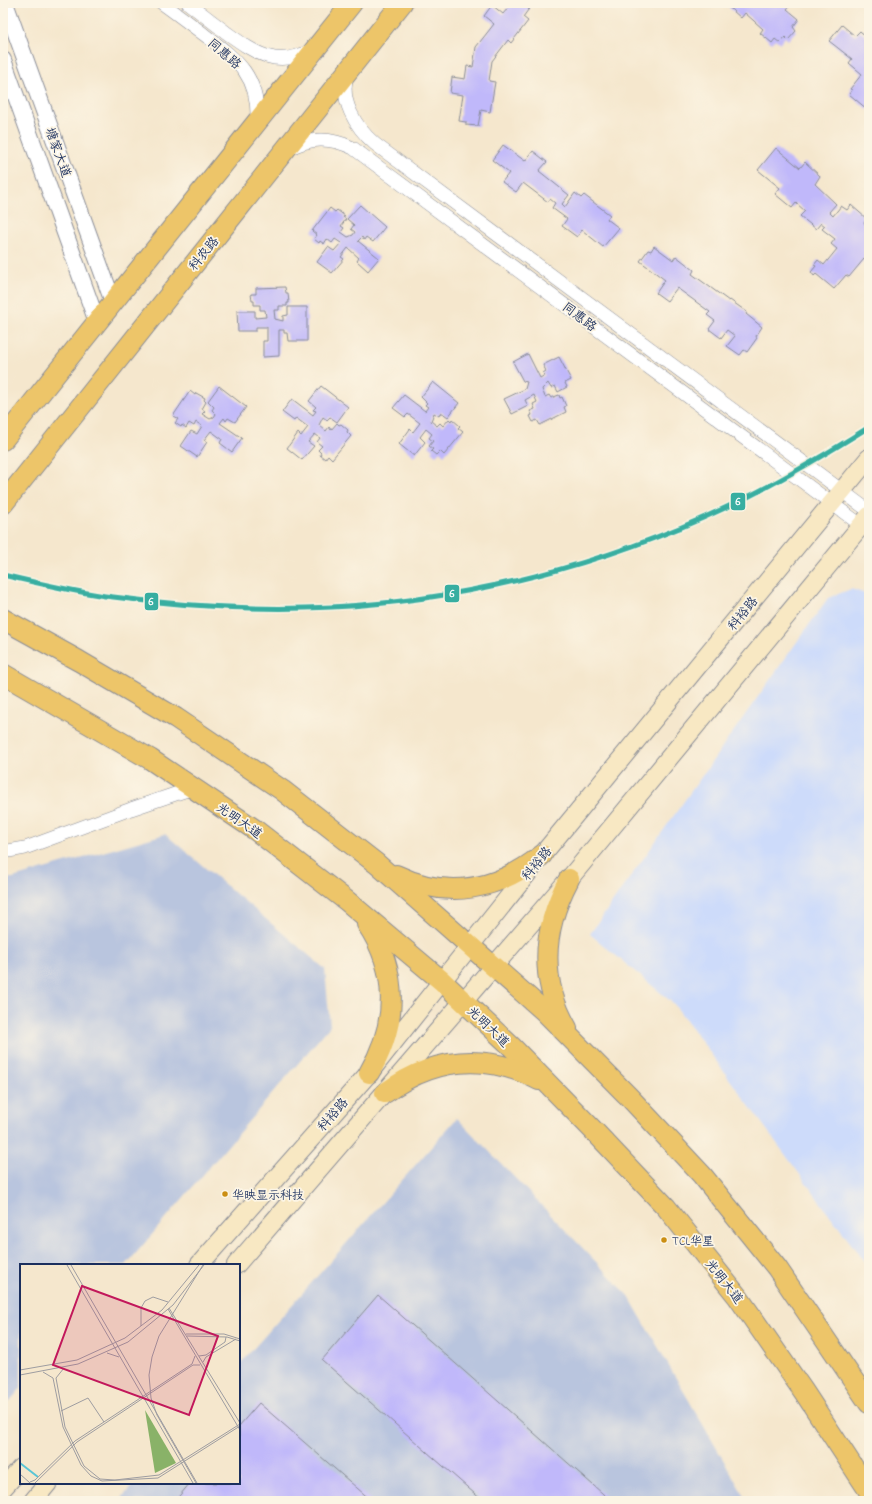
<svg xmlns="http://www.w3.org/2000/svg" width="872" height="1504" viewBox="0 0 872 1504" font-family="'Indie Flower','LXGW WenKai TC',sans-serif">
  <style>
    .built { fill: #cddbfa }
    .industrial { fill: #b9c5de }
    .building { fill: #c0b8fa }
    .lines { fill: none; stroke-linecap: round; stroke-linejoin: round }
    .minor-casing { stroke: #888b96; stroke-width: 14 }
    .tertiary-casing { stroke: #888b96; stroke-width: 18 }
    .secondary-casing { stroke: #888b96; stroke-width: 20 }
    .primary-casing { stroke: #888b96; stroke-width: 22 }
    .minor { stroke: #fff; stroke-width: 13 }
    .tertiary { stroke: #fff; stroke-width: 16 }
    .secondary { stroke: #f8e8c3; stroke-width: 18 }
    .primary { stroke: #edc569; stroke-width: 20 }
    .metro-1-casing { stroke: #fcf5e5; stroke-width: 8 }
    .metro-1 { stroke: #37aea1; stroke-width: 5 }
    .bus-dot { fill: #cb8e13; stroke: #fcf5e5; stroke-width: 1.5 }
    .labels { text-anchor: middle; stroke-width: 3.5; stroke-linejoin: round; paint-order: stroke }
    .bus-label { font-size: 12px; fill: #1b2f5e; stroke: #fcf5e5; text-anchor: start }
    .street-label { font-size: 13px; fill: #1b2f5e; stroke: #fcf5e5 }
    .inset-river { fill: none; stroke: #5ac5d5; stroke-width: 2 }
    .inset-road { fill: none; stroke: #9e9da1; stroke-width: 1 }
    .view { fill: #c2185b; fill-opacity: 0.15; stroke: #c2185b; stroke-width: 2 }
    .inset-edge { fill: none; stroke: #1b2f5e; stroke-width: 2 }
    .line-badge { stroke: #fcf5e5; stroke-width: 1.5 }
    .badge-label { font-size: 11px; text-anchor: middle; font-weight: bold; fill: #fff }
  </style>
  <rect width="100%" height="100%" fill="#fcf5e5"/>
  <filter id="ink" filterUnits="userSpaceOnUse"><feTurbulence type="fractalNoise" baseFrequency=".025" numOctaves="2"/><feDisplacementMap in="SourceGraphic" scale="8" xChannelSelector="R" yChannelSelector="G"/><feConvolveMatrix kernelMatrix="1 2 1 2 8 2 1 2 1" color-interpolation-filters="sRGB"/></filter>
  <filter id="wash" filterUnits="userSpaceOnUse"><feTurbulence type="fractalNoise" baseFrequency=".012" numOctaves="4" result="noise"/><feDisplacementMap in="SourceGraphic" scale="16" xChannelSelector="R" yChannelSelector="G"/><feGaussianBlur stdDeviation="0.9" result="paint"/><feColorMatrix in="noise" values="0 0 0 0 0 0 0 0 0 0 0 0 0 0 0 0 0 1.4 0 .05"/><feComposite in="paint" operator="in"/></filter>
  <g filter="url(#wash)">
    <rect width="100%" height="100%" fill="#f5e7cd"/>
    <polygon class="built" points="851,589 869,595 869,1268 674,1004 590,934 828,598"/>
    <g class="industrial">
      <polygon points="165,834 325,969 330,1026 126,1265 21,1265 21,1388 3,1409 3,879 13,878"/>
      <polygon points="457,1118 628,1295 747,1501 119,1501 135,1483 239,1483 239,1365"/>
    </g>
    <g id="blocks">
      <g class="building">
        <polygon points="512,3 527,3 531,6 523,17 528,21 511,43 508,40 492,61 489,81 495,82 490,112 481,110 478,126 466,125 466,122 459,121 463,95 450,93 452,77 465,79 467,66 473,67 476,47 494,24 484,16 492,5 503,14"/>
        <polygon points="724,3 792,3 787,9 799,19 793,27 796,31 788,40 785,37 780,43 775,39 772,43 760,33 763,29 745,13 741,18"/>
        <polygon points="842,25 855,36 860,31 869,39 869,108 868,110 849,94 852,90 850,89 862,74 849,63 852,59 829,41"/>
        <polygon points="503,145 525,161 533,151 547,162 539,171 569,195 562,204 565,207 575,193 581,198 584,195 610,215 607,219 619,228 603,247 582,230 577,237 562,226 567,219 552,208 555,203 550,199 548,202 523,183 516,192 502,182 509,173 492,160"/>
        <polygon points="776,148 800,168 805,162 820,176 815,184 836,204 829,212 833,216 841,206 847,210 851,205 867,219 864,223 869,227 869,253 849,277 846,275 834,289 816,274 814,276 811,272 816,266 814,265 818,260 824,265 837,249 831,244 835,239 822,229 825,226 821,223 816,229 800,216 805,211 796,203 792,208 775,194 780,188 758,170"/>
        <polygon points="360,205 385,227 373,242 366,237 364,240 362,237 358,241 379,258 368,271 357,261 359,258 348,248 341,257 344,259 332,273 317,262 328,247 334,251 341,243 335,239 332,243 327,239 324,244 320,241 319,243 314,239 317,235 312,231 330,208 335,212 337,210 345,216 343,217 346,219 341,226 344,228 341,232 348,237 353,235 355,232 351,229 354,225 347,219"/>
        <polygon points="654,246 673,260 676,256 694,270 692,274 729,301 730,300 747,312 746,314 762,327 756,336 757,338 747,352 744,350 740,355 727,346 735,336 727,330 721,338 709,329 715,321 707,315 710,312 677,288 667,301 656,293 665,280 640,261 648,250 651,251"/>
        <polygon points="285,287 286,293 288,293 289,303 287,303 287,306 279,306 279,310 274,310 275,319 283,321 283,316 288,315 288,307 307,307 307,341 288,341 287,333 284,333 284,330 279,330 279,356 263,357 263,341 267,341 267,327 256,327 256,331 238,331 237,311 255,311 255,318 266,317 265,310 260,310 260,305 254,305 254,301 252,301 251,294 256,294 256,288"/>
        <polygon points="528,354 540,378 545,375 543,373 546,371 543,365 559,357 571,380 565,383 567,387 558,392 555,386 551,388 548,383 542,389 545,397 549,395 551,398 559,395 560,398 562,397 566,406 564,407 566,412 540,425 537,420 533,422 530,416 532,415 530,411 535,409 533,404 537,402 534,395 525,400 528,406 512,414 504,399 525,389 527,382 523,381 513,362"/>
        <polygon points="433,382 459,403 448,417 441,412 439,416 434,413 431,421 437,426 440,423 443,426 449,419 451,421 452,419 460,426 458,428 463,432 444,455 440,451 436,455 431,451 433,449 429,446 433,441 429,438 432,434 426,429 420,437 425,442 414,456 399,444 410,429 413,432 420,423 408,414 405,417 393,408 404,395 425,411 428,407 425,405 427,403 421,397"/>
        <polygon points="219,386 246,407 235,422 228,418 226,421 224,418 220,423 242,438 232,452 220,443 222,439 211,431 204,440 207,442 197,457 181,446 191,431 197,434 202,426 196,422 194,426 189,423 186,428 182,425 181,427 175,423 178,419 173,416 190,391 195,395 196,393 205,398 204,400 206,402 202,409 205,411 202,414 210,419 214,417 216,414 212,410 214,407 208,401"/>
        <polygon points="321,386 348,407 337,422 330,417 327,420 323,417 319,425 326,431 329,427 331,430 337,423 339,425 341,424 348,430 347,432 351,436 332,459 328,455 325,459 320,455 321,453 318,450 322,446 317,442 320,438 315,434 308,442 314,446 302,460 287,448 298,433 301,436 308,427 296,418 294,421 282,412 292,399 313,415 316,411 313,410 316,407 309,401"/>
        <polygon points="378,1295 611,1501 483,1501 322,1360"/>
        <polygon points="259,1403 372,1501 175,1501 190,1483 239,1483 239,1426"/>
      </g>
    </g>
  </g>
  <g filter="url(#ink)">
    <use href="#blocks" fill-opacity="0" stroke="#888b96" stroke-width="1"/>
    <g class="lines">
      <defs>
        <g id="minor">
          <path d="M162,3C177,14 192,25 206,36C239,61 259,77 257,121"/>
          <path d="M188,3C201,13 214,23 227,33C255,53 277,69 311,50"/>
          <path d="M348,73C338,99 356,128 375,144L869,511"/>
          <path d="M287,150C310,137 330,137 353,148L869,531"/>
          <polyline points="3,852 25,848 131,809 193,788"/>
        </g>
        <g id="tertiary">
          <polyline points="5,3 113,302"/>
          <polyline points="3,60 97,322"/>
        </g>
        <g id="secondary">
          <polyline points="199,1265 369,1073 542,855 869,458"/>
          <polyline points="236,1265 569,879 869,516"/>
          <polyline points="3,1488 21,1468"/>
          <polyline points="33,1501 48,1483"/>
        </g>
        <g id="primary">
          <polyline points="3,440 352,3"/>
          <polyline points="3,504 402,3"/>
          <polyline points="3,619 79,661 176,718 282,790 377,864 544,1011 630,1098 702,1175 777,1268 869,1403"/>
          <polyline points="3,674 150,759 254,829 347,901 442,981 464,1002 511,1046 595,1132 666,1207 738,1297 804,1392 869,1491"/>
          <path d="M396,875C448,900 498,890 542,855"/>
          <path d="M367,924C399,972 398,1024 369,1073"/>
          <path d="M567,1028C538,978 543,928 569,879"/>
          <path d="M385,1093C434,1057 485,1052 539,1080"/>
        </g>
      </defs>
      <use href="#minor" class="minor-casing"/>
      <use href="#tertiary" class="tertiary-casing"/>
      <use href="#secondary" class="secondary-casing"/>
      <use href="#primary" class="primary-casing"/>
      <use href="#minor" class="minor"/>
      <use href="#tertiary" class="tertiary"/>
      <use href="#secondary" class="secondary"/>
      <use href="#primary" class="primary"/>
      <defs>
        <path id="metro-1" d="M3,575C37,583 71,591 105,596C180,606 257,611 332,607C468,600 604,565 727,507C776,484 823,456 869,427"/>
      </defs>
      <use href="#metro-1" class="metro-1-casing"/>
      <use href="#metro-1" class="metro-1"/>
    </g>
  </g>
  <g class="bus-dot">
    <circle cx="225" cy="1194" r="3.5"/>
    <circle cx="664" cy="1240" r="3.5"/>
  </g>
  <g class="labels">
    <g class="bus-label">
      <text x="232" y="1199">华映显示科技</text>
      <text x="672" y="1245">TCL华星</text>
    </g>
    <g class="street-label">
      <text transform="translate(225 53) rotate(41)" y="5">同惠路</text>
      <text transform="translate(59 152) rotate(70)" y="5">塘家大道</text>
      <text transform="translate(203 253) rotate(-51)" y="5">科农路</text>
      <text transform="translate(580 316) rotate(37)" y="5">同惠路</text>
      <text transform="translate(742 613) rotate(-51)" y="5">科裕路</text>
      <text transform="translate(240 820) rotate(35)" y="5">光明大道</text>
      <text transform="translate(536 863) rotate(-51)" y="5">科裕路</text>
      <text transform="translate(489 1026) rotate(44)" y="5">光明大道</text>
      <text transform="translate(332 1114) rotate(-49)" y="5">科裕路</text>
      <text transform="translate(725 1281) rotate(52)" y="5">光明大道</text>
    </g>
  </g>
  <g transform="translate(20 1264)">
    <rect width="220" height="220" fill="#f5e7cd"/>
    <path d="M125,146L156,199L135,209Z" fill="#89b268"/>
    <path class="inset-river" d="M0,199L18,213"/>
    <path class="inset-road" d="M47,1L173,219M51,1L177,219M149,44L220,159M148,45L220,166M121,62V44L125,37L133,33L148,38M166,70H204L220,75M167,72L207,73L220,77M87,89L99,93M179,92L186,91L205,78L206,73M183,98L186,93L216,75M44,104L36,114L45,163L64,202L80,215L95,216L139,211L220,160M0,106L57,96L105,74L142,46L179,1M23,108L33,114L43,163L61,201L71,212L82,217L138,214L220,162M0,111L58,100L108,78L153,41L184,1M41,147L68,134L84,158M0,210L10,219M10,218L15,216L55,177L172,100L175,92M15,219L57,178L173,101H180M176,219L137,151L131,134L129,111L132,93L139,72L183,1"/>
    <path class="view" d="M62,22L198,72L169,151L33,101Z"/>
    <rect width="220" height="220" class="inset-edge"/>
  </g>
  <g class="line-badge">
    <rect x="730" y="492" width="16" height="19" rx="4" fill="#37aea1"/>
    <rect x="444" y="584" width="16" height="19" rx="4" fill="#37aea1"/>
    <rect x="144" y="592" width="15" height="19" rx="4" fill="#37aea1"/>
  </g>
  <g class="badge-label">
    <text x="738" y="505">6</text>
    <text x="452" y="597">6</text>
    <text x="151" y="605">6</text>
  </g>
  <rect width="872" height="1504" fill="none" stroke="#fcf5e5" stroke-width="16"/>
</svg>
